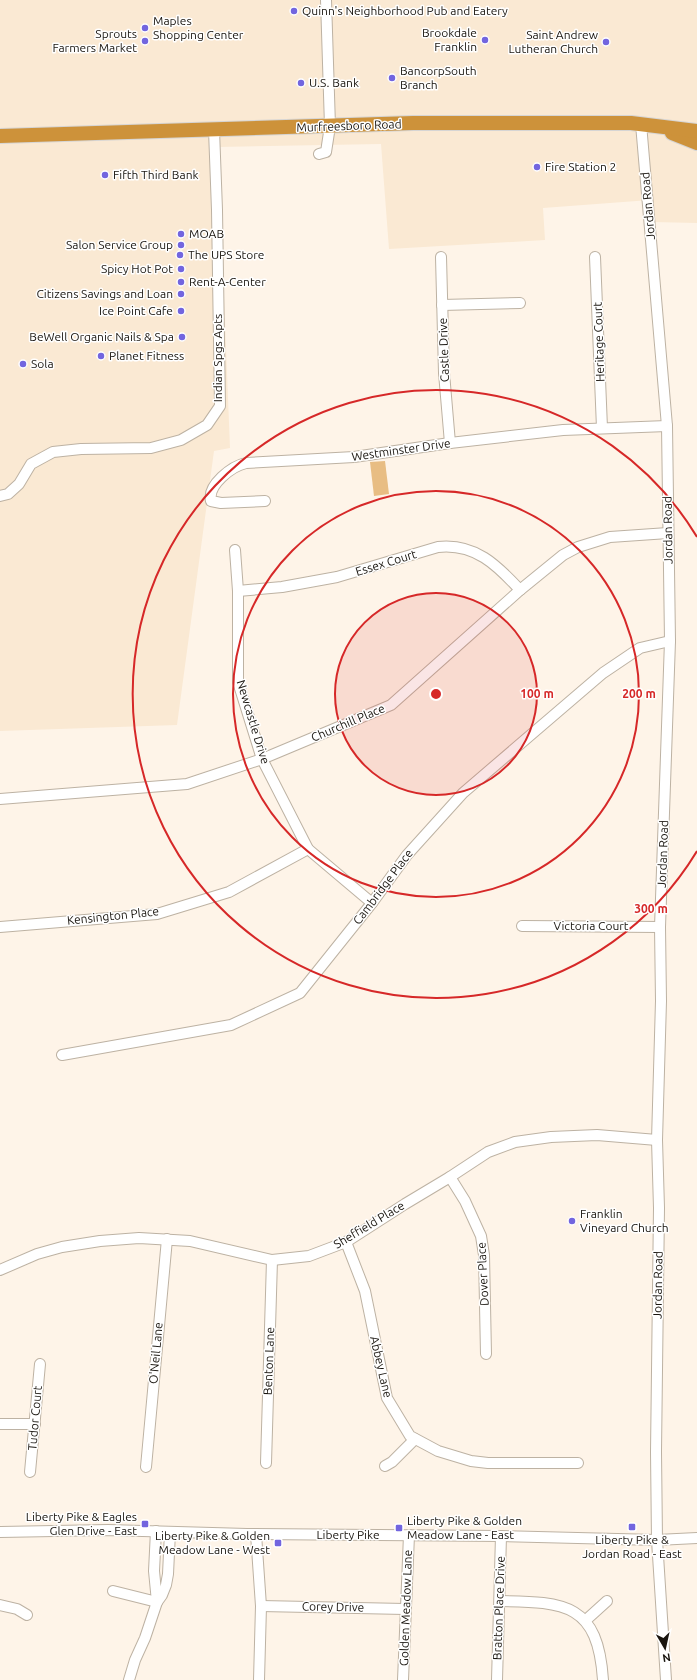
<svg xmlns="http://www.w3.org/2000/svg" width="697" height="1680" viewBox="0 0 697 1680" font-family="Ubuntu,sans-serif">
  <style>
    .built { fill: #fae9d3 }
    .park { fill: #e8bd83 }
    .lines { fill: none; stroke-linecap: round; stroke-linejoin: round }
    .minor-casing { stroke: #bdb2a3; stroke-width: 12 }
    .highway-casing { stroke: #d6d5d4; stroke-width: 16 }
    .minor { stroke: #fff; stroke-width: 10 }
    .highway { stroke: #cd923a; stroke-width: 14 }
    .ring { fill: none; stroke: #d62828; stroke-width: 2 }
    .poi-dot { fill: #7265df; stroke: #fff; stroke-width: 1.5 }
    .labels { text-anchor: middle; stroke-width: 3; stroke-linejoin: round; paint-order: stroke }
    .poi-label { font-size: 12px; fill: #19150f; stroke: #fff; text-anchor: start }
    .street-label { font-size: 12px; fill: #19150f; stroke: #fff }
    .centre { fill: #d62828; stroke: #fff; stroke-width: 2 }
    .ring-label { font-size: 12px; text-anchor: middle; font-weight: bold; fill: #d62828; stroke: #fff; stroke-width: 3; stroke-linejoin: round; paint-order: stroke }
  </style>
  <rect width="100%" height="100%" fill="#fef4e8"/>
  <polygon class="built" points="0,0 697,0 697,223 652,222 650,200 543,208 545,240 389,249 381,144 218,147 230,448 214,451 177,725 0,731"/>
  <polygon class="park" points="385,461 389,494 374,496 370,462"/>
  <g class="lines">
    <defs>
      <g id="minor">
        <polyline points="641,124 667,426 670,641 660,927 661,1001 657,1140 659,1208 656,1452 657,1540 666,1680"/>
        <polyline points="319,154 326,152 330,126 326,0"/>
        <polyline points="441,257 444,373 450,443"/>
        <polyline points="595,257 602,428"/>
        <polyline points="442,305 520,303"/>
        <polyline points="0,496 8,494 19,484 31,464 53,452 81,449 151,448 181,440 207,425 220,406 217,210 214,130"/>
        <path d="M265,501L221,503L211,501C207,485 232,466 246,463L354,457L450,443L563,430L667,426"/>
        <polyline points="235,550 238,591 238,682 262,759 308,849 372,903"/>
        <path d="M238,591L282,587L337,577L438,547C475,543 497,565 520,590"/>
        <polyline points="0,799 187,784 262,759 391,705 520,590 563,555 578,547 610,537 668,533"/>
        <polyline points="522,926 660,927"/>
        <polyline points="0,927 157,914 229,892 308,849"/>
        <polyline points="62,1055 231,1025 300,993 372,903 407,855 463,793 603,673 640,648 670,641"/>
        <polyline points="450,1177 465,1201 481,1236 484,1255 486,1354"/>
        <polyline points="346,1242 365,1291 387,1398 410,1436 438,1451 471,1461 488,1463 578,1463"/>
        <polyline points="0,1270 37,1254 62,1247 100,1241 139,1238 190,1241 272,1260 309,1256 346,1242 405,1204 450,1177 488,1152 515,1142 551,1137 597,1135 657,1140"/>
        <polyline points="0,1424 35,1424"/>
        <polyline points="266,1463 272,1260"/>
        <polyline points="385,1466 392,1462 415,1439"/>
        <polyline points="146,1467 167,1239"/>
        <polyline points="30,1472 40,1364"/>
        <polyline points="156,1531 154,1571 157,1602"/>
        <polyline points="0,1532 108,1530 247,1534 501,1536 657,1540 697,1538"/>
        <polyline points="256,1534 261,1606 259,1680"/>
        <polyline points="113,1591 157,1602"/>
        <path d="M500,1601C566,1602 598,1604 603,1680"/>
        <polyline points="0,1605 17,1609 27,1615"/>
        <polyline points="261,1606 405,1609"/>
        <polyline points="586,1620 607,1601"/>
        <polyline points="129,1680 135,1660 145,1638 157,1602 162,1595 166,1585 168,1574 170,1532"/>
        <polyline points="403,1680 409,1535"/>
        <polyline points="497,1680 501,1536"/>
      </g>
      <g id="highway">
        <polyline points="672,133 697,143"/>
        <polyline points="0,136 413,123 631,123 697,131"/>
      </g>
    </defs>
    <use href="#minor" class="minor-casing"/>
    <use href="#highway" class="highway-casing"/>
    <use href="#minor" class="minor"/>
    <use href="#highway" class="highway"/>
  </g>
  <circle cx="436" cy="694" r="101" fill="#d62828" fill-opacity=".12"/>
  <g class="ring">
    <circle cx="436" cy="694" r="101"/>
    <circle cx="436" cy="694" r="203"/>
    <path d="M697 851A304 304 0 1 1 697 537"/>
  </g>
  <g class="poi-dot">
    <circle cx="294" cy="11" r="4"/>
    <circle cx="145" cy="28" r="4"/>
    <circle cx="485" cy="40" r="4"/>
    <circle cx="145" cy="41" r="4"/>
    <circle cx="606" cy="42" r="4"/>
    <circle cx="392" cy="78" r="4"/>
    <circle cx="301" cy="83" r="4"/>
    <circle cx="537" cy="167" r="4"/>
    <circle cx="105" cy="175" r="4"/>
    <circle cx="181" cy="234" r="4"/>
    <circle cx="181" cy="245" r="4"/>
    <circle cx="180" cy="255" r="4"/>
    <circle cx="181" cy="269" r="4"/>
    <circle cx="181" cy="282" r="4"/>
    <circle cx="181" cy="294" r="4"/>
    <circle cx="181" cy="311" r="4"/>
    <circle cx="182" cy="337" r="4"/>
    <circle cx="101" cy="356" r="4"/>
    <circle cx="23" cy="364" r="4"/>
    <circle cx="572" cy="1221" r="4"/>
    <rect x="141" y="1520" width="8" height="8" rx="2"/>
    <rect x="628" y="1523" width="8" height="8" rx="2"/>
    <rect x="395" y="1524" width="8" height="8" rx="2"/>
    <rect x="274" y="1539" width="8" height="8" rx="2"/>
  </g>
  <g class="labels">
    <g class="poi-label">
      <text x="302" y="15">Quinn's Neighborhood Pub and Eatery</text>
      <text x="153" y="25">Maples<tspan x="153" dy="14">Shopping Center</tspan></text>
      <text x="477" y="37" text-anchor="end">Brookdale<tspan x="477" dy="14">Franklin</tspan></text>
      <text x="137" y="38" text-anchor="end">Sprouts<tspan x="137" dy="14">Farmers Market</tspan></text>
      <text x="598" y="39" text-anchor="end">Saint Andrew<tspan x="598" dy="14">Lutheran Church</tspan></text>
      <text x="400" y="75">BancorpSouth<tspan x="400" dy="14">Branch</tspan></text>
      <text x="309" y="87">U.S. Bank</text>
      <text x="545" y="171">Fire Station 2</text>
      <text x="113" y="179">Fifth Third Bank</text>
      <text x="189" y="238">MOAB</text>
      <text x="173" y="249" text-anchor="end">Salon Service Group</text>
      <text x="188" y="259">The UPS Store</text>
      <text x="173" y="273" text-anchor="end">Spicy Hot Pot</text>
      <text x="189" y="286">Rent-A-Center</text>
      <text x="173" y="298" text-anchor="end">Citizens Savings and Loan</text>
      <text x="173" y="315" text-anchor="end">Ice Point Cafe</text>
      <text x="174" y="341" text-anchor="end">BeWell Organic Nails &amp; Spa</text>
      <text x="109" y="360">Planet Fitness</text>
      <text x="31" y="368">Sola</text>
      <text x="580" y="1218">Franklin<tspan x="580" dy="14">Vineyard Church</tspan></text>
      <text x="137" y="1521" text-anchor="end">Liberty Pike &amp; Eagles<tspan x="137" dy="14">Glen Drive - East</tspan></text>
      <text x="407" y="1525">Liberty Pike &amp; Golden<tspan x="407" dy="14">Meadow Lane - East</tspan></text>
      <text x="270" y="1540" text-anchor="end">Liberty Pike &amp; Golden<tspan x="270" dy="14">Meadow Lane - West</tspan></text>
      <text x="632" y="1544" text-anchor="middle">Liberty Pike &amp;<tspan x="632" dy="14">Jordan Road - East</tspan></text>
    </g>
    <g class="street-label">
      <text transform="translate(349 126) rotate(-2)" y="4">Murfreesboro Road</text>
      <text transform="translate(648 206) rotate(-95)" y="4">Jordan Road</text>
      <text transform="translate(599 342) rotate(-92)" y="4">Heritage Court</text>
      <text transform="translate(444 350) rotate(-92)" y="4">Castle Drive</text>
      <text transform="translate(218 358) rotate(-90)" y="4">Indian Spgs Apts</text>
      <text transform="translate(401 450) rotate(-8)" y="4">Westminster Drive</text>
      <text transform="translate(668 530) rotate(-91)" y="4">Jordan Road</text>
      <text transform="translate(386 563) rotate(-17)" y="4">Essex Court</text>
      <text transform="translate(253 722) rotate(73)" y="4">Newcastle Drive</text>
      <text transform="translate(348 723) rotate(-23)" y="4">Churchill Place</text>
      <text transform="translate(663 854) rotate(-88)" y="4">Jordan Road</text>
      <text transform="translate(383 887) rotate(-53)" y="4">Cambridge Place</text>
      <text transform="translate(113 916) rotate(-6)" y="4">Kensington Place</text>
      <text x="591" y="930">Victoria Court</text>
      <text transform="translate(369 1225) rotate(-31)" y="4">Sheffield Place</text>
      <text transform="translate(483 1274) rotate(-93)" y="4">Dover Place</text>
      <text transform="translate(658 1285) rotate(-89)" y="4">Jordan Road</text>
      <text transform="translate(156 1353) rotate(-85)" y="4">O'Neil Lane</text>
      <text transform="translate(269 1361) rotate(-88)" y="4">Benton Lane</text>
      <text transform="translate(381 1367) rotate(77)" y="4">Abbey Lane</text>
      <text transform="translate(35 1418) rotate(-85)" y="4">Tudor Court</text>
      <text x="348" y="1539">Liberty Pike</text>
      <text transform="translate(333 1607) rotate(1)" y="4">Corey Drive</text>
      <text transform="translate(406 1608) rotate(-88)" y="4">Golden Meadow Lane</text>
      <text transform="translate(499 1608) rotate(-88)" y="4">Bratton Place Drive</text>
    </g>
  </g>
  <circle cx="436" cy="694" r="6" class="centre"/>
  <g class="ring-label">
    <text x="537" y="698">100 m</text>
    <text x="639" y="698">200 m</text>
    <text x="651" y="913">300 m</text>
  </g>
  <g transform="translate(665 1648) rotate(171)" stroke="#ffffff" stroke-width="3" paint-order="stroke">
  <path d="M0-3L7 15L0 10L-7 15Z" fill="#19150f"/>
  <text y="-6" font-size="11" font-weight="bold" text-anchor="middle" fill="#19150f">N</text>
  </g>
</svg>
